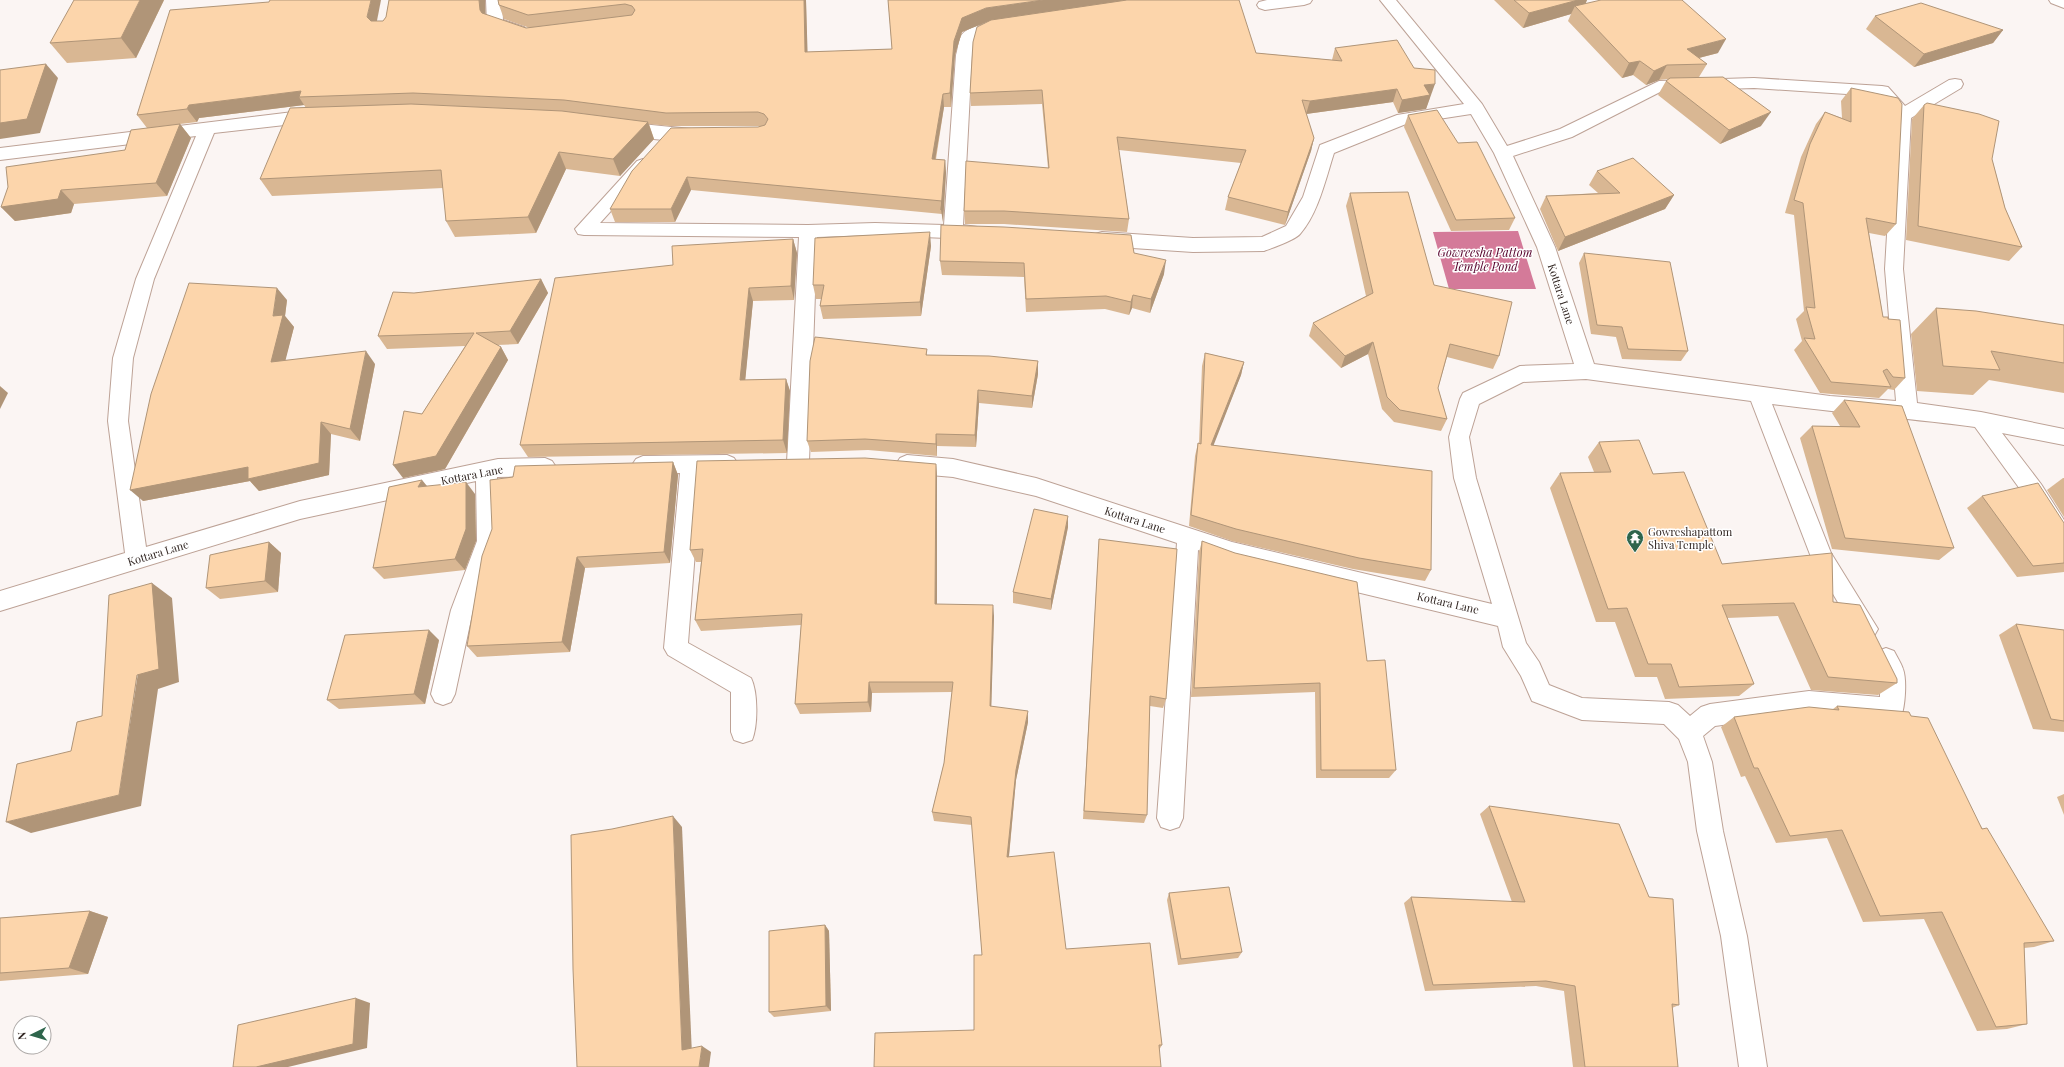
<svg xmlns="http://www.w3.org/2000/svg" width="2064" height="1067" viewBox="0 0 2064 1067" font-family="'Playfair Display',serif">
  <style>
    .water { fill: #d47a99 }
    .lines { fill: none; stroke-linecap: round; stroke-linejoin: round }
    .street-casing { stroke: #bda296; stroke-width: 2 }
    .street { fill: #fff; fill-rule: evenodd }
    .wall { fill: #d9b793 }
    .shaded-wall { fill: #b09578 }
    .building { fill: #fcd5ab; stroke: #b09578 }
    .labels { text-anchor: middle; stroke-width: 3; stroke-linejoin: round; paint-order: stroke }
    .street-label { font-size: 11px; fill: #322723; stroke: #fff }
    .poi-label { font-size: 11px; fill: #322723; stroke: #fff; text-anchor: start }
    .water-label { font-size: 12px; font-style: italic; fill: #57032d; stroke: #fff }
  </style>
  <rect width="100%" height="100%" fill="#fbf5f3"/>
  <polygon class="water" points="1518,231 1536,289 1449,289 1433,232"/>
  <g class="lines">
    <defs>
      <g id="street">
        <polygon points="486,0 502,0 503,20 524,27 526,30 524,33 518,35 489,26 487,23"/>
        <polygon points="1267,0 1312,0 1310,3 1304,5 1265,10 1259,8 1257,5 1259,2"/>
        <path d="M1380,0H1396L1482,104L1507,146L1560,129L1659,81L1754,78L1882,86L1888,87L1905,106L1949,80L1955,79L1961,80L1963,84L1961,88L1911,118L1903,269L1917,403L1981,412L2064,429V445L2002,433L2041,484L2064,520V548L2056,546L2025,496L1975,427C1907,418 1840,413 1772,404L1831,553L1878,629L1874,636L1866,639L1858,636L1811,557L1751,401L1586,379L1523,382L1479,404L1469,437L1476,478L1526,643L1539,662L1549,685L1582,698L1669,702L1678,705L1690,716L1701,707L1710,704L1809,691L1880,697V671L1874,659L1878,651L1886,648L1894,651C1897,657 1901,663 1903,669C1907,680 1905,707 1901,717L1892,720L1809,713L1715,726L1703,736L1712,762L1723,831L1747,936L1767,1067H1739L1721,936L1697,831L1688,762L1679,739L1664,724L1582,720L1532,701L1521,676L1503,647L1498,626L1232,562L1198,550L1183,818L1179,827L1170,830L1161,827L1157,818L1177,543L1036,496L953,477L907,473L900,470L896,464L900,458L907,455L953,459L1036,478L1232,542L1492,604L1454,478L1449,437L1460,399L1463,393L1520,366L1574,364L1537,247L1494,153L1471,114L1406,124L1334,153C1326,178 1318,214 1300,234C1295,240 1272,248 1264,251L1193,252L1102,246L1095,244L1093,239L1095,234L1102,232L1193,238L1262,237L1286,226L1303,197L1320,145L1397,115L1464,104ZM1754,88L1877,96L1894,116L1885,269L1896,401L1830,396L1594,364L1555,247L1513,156L1572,137L1662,91Z"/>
        <polygon points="2049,0 2064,0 2064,8 2051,3"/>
        <path d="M1003,21L1009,23L1011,26L1009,29L990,32L976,39L972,55L963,225L977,227L980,232L977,237L971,239L875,235L817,237L809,462L805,468L798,471L791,468L787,462L799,237L584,235L578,234L575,229L637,161L643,159L649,161L652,165L649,169L600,223L808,225L875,223L944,225L956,55C958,49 958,42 961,36C966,26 993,22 1003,21Z"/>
        <polygon points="314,111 320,113 322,117 320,121 214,133 154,279 133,358 128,421 146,547 300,501 498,459 545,458 552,461 556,467 552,473 545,476 497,477 499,541 473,610 455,694 451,702 443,705 435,702 431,694 451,610 477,541 476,481 300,519 0,611 0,591 125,553 108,421 113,358 136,279 196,136 0,160 0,148 293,112"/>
        <path d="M622,122L701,130L704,134L701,138C679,144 638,138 616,132L613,128L616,124Z"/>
        <path d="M727,455L734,458L738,464L734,470L727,473H701L688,643L751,678C758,692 758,726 752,740L743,743L734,740L731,732V692L668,655L664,648L680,473L643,474L636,471L632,465L636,459L643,456Z"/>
      </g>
    </defs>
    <use href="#street" class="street-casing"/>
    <use href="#street" class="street"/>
  </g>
  <g class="wall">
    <polygon points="164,0 136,58 67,63 50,43"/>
    <polygon points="389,0 485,0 485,15 526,28 530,28 504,19 499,5 498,0 806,0 807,52 892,49 888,0 1256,53 1332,60 1335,48 1430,97 1426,109 1398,113 1393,102 1306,114 1314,138 1311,151 1285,225 1225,210 1228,197 1241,163 1119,150 1129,219 1127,232 1004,224 965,224 964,211 1048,168 1042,104 971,106 970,93 988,21 962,32 955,55 951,107 944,107 936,159 945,160 946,173 943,222 942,214 691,190 675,222 615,222 610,209 758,127 762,126 670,126 649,124 654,139 620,176 566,169 536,233 455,237 446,221 443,188 272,196 260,179 306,108 304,105 199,118 197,122 180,124 191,138 167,196 74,204 71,213 15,221 1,207 125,150 147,128 137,115 377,21 383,21 386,17"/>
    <polygon points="1494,0 1587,0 1585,4 1718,53 1699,58 1707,64 1699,77 1761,126 1720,144 1658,95 1666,81 1668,79 1659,80 1646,85 1633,75 1622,78 1568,21 1571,14 1523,28"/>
    <polygon points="1875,16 2003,30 1993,43 1914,67 1866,29"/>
    <polygon points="1851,88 1896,224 1885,236 1869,233 1883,317 1905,378 1894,390 1888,389 1879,398 1820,393 1794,350 1802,341 1796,319 1804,311 1794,215 1785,213 1801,157 1816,124 1825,112 1842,118 1841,101"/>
    <polygon points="1924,105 1992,159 2005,208 2022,247 2009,261 1906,240 1912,119"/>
    <polygon points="1408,115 1458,143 1515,218 1509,230 1451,231 1404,127"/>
    <polygon points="1597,171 1674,195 1665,209 1558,251 1540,209 1546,196 1598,193 1589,185"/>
    <polygon points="1350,193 1499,356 1493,369 1447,357 1438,388 1447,419 1441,431 1394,422 1382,409 1368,354 1341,368 1309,336 1313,323 1366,296 1346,206"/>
    <polygon points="793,239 797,253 794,300 753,301 745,380 786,379 790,391 787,453 528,457 520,445 673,265"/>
    <polygon points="931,246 921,316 823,319 820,306 821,299 816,299 813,285"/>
    <polygon points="1134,253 1164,274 1150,313 1132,308 1129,315 1105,309 1026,312 1024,277 942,275 940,261"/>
    <polygon points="1584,253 1688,351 1681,361 1622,359 1616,337 1591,334 1579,263"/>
    <polygon points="541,279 548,293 518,344 497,345 501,347 508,360 445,469 403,478 422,414 465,346 387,349 378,336 414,293"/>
    <polygon points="287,300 285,316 294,327 285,360 375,364 360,441 331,434 329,475 259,491 250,481 143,501"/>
    <polygon points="1936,308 2064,325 2064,393 1989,380 1973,395 1917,391 1911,334"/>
    <polygon points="927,349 927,355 1038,361 1038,374 1032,408 979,403 976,447 937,446 937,456 868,450 811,452 807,441"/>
    <polygon points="1205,353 1244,362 1241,375 1213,445 1431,570 1425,581 1353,569 1232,541 1189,526 1195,456 1198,443 1199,444 1202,366"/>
    <polygon points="1844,400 1954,548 1939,560 1832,549 1800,438 1812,426 1840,426 1832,413"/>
    <polygon points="1599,442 1653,474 1722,564 1833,602 1897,683 1878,695 1811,690 1778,616 1727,618 1754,684 1739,696 1665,699 1657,677 1635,677 1615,622 1596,622 1550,488 1560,473 1594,472 1588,457"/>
    <polygon points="673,462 678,475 670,563 585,568 570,652 477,657 467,646"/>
    <polygon points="936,464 937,477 937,604 994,616 991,707 1028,722 1016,780 1009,857 1066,949 1162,1045 1159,1050 974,1030 982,955 972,825 934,821 932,812 944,763 952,692 872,693 871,712 800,714 795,704 801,625 701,631 695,620 701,562 696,562 690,550"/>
    <polygon points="2063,478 2064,478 2064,517 2047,490"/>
    <polygon points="427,486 475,494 476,541 465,570 384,579 373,568"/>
    <polygon points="1982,496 2064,523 2064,572 2017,577 1967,508"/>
    <polygon points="1068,516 1068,527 1051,610 1013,603 1013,592"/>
    <polygon points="1099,539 1166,699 1163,708 1150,706 1147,815 1144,823 1083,819"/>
    <polygon points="1202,541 1367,661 1396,770 1389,778 1316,778 1315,692 1191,697 1199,552"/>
    <polygon points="269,542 281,553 278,592 220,599 206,588"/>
    <polygon points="2016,624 2064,630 2064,732 2033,729 1999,635"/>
    <polygon points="439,640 425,704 339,709 327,700"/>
    <polygon points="1837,706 1911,716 2054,941 2034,947 2024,948 2027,1024 2007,1029 1977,1031 1924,919 1863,922 1827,838 1776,843 1745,776 1741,777 1721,727 1734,717 1833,709"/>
    <polygon points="2064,794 2064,815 2057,797"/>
    <polygon points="1489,806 1679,1005 1672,1008 1678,1067 1573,1067 1564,991 1536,986 1425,991 1404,903 1411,897 1512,902 1480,814"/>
    <polygon points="1169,893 1242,952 1238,958 1178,965 1167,900"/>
    <polygon points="90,911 108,917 88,974 0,981 0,918"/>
    <polygon points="825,925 829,931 831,1011 774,1017 769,1012"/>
  </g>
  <g class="shaded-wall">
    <polygon points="140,0 164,0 136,58 121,38"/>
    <polygon points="371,0 381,0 375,31 367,17"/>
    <polygon points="479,0 485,0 486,23 480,10"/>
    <polygon points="804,0 806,0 808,66 805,52"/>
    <polygon points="1043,0 1126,0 1126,2 987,22 962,32 955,55 951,107 950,93 954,41 962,18 986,8"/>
    <polygon points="1578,0 1587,0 1582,12 1575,6 1571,14 1523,28 1529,13"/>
    <polygon points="2003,30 1993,43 1914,67 1924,54"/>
    <polygon points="1726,39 1718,53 1679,63 1687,49"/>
    <polygon points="1640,61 1633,75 1622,78 1629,63"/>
    <polygon points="46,64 58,78 40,133 0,139 0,123"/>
    <polygon points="1667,65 1659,80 1646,85 1654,71"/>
    <polygon points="1435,84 1426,109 1398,113 1402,100 1424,85"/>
    <polygon points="1397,89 1393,102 1306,114 1310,101"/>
    <polygon points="301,91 299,97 304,105 199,118 197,122 187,109 189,105"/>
    <polygon points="943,94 944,107 933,172 932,159"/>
    <polygon points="1771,112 1761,126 1720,144 1729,130"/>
    <polygon points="648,122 654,139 620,176 613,159"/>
    <polygon points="180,124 191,138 167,196 156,183"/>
    <polygon points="1314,138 1311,151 1285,225 1288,212"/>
    <polygon points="559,152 566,169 536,233 528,217"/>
    <polygon points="945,160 946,173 943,222 941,210"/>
    <polygon points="687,177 691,190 675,222 671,209"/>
    <polygon points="61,190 74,204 71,213 15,221 1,207"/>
    <polygon points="1674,195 1665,209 1558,251 1565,237"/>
    <polygon points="930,232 931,246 921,316 920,302"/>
    <polygon points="793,239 797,253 794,300 791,286"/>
    <polygon points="1166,260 1164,274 1150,313 1151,299"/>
    <polygon points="541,279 548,293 518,344 510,331"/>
    <polygon points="277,288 287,300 285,316 294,327 282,374 271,362 273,316"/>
    <polygon points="749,288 753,301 744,393 740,380"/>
    <polygon points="1133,295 1132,308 1129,315 1131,302"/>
    <polygon points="1373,342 1368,354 1341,368 1345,356"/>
    <polygon points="501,347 508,360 445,469 403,478 393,465"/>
    <polygon points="366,351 375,364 360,441 350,429"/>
    <polygon points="1038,361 1038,374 1032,408 1032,396"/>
    <polygon points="1244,362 1241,375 1209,457 1211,445"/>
    <polygon points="786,379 790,391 787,453 783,440"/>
    <polygon points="0,386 8,393 0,409"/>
    <polygon points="978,390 979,403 976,447 975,435"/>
    <polygon points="321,422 331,434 329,475 259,491 250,481 143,501 130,490"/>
    <polygon points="936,434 937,446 937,456 936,444"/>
    <polygon points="673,462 678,475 670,563 664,552"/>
    <polygon points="936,464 937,477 937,616 935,604"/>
    <polygon points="422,480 432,492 418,487"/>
    <polygon points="466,482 475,494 476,541 465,570 455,559"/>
    <polygon points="1068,516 1068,527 1051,610 1051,599"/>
    <polygon points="269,542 281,553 278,592 265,581"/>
    <polygon points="577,557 585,568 570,652 562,642"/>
    <polygon points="152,583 172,598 179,682 158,689 141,806 31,833 6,822 119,795"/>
    <polygon points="993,605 994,616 991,717 990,706"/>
    <polygon points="429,630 439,640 425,704 414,694"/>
    <polygon points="869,682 872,693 871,712 868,702"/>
    <polygon points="1028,711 1028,722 1016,780 1008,865 1007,857 1016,770"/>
    <polygon points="673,816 682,827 692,1055 682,1050"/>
    <polygon points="90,911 108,917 88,974 69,968"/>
    <polygon points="825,925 829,931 831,1011 826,1006"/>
    <polygon points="356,998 370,1003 367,1048 288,1067 256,1067"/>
    <polygon points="702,1046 711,1052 709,1067 699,1067"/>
  </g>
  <g class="building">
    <polygon points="74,0 140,0 121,38 50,43"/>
    <polygon points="270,0 371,0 367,17 371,21 383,21 386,17 389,0 479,0 480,10 482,13 526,28 632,15 635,10 632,6 625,4 528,15 499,5 498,0 804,0 805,52 892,49 888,0 1043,0 986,8 962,18 954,41 950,93 943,94 932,159 945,160 941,210 942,201 687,177 671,209 610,209 632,171 671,128 758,127 765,125 768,119 764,114 758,112 666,113 564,100 413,93 299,97 301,91 189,105 187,109 137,115 170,10 269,2"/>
    <polygon points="1127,0 1239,0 1256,53 1342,61 1335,48 1397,40 1414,68 1435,70 1435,84 1424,85 1430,95 1402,100 1397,89 1310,101 1302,100 1314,138 1288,212 1228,197 1246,150 1117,137 1129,219 1004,211 964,211 966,161 1049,168 1042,90 970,93 973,42 977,27 991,20"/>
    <polygon points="1514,0 1578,0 1529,13"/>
    <polygon points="1601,0 1682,0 1726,39 1687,49 1707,64 1667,65 1654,71 1640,61 1629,63 1575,6"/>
    <polygon points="1921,3 2003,30 1924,54 1875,16"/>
    <polygon points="46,64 27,119 0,123 0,70"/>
    <polygon points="1723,77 1771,112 1729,130 1666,81 1670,78"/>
    <polygon points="1851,88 1898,98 1902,104 1896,224 1866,218 1883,317 1888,317 1888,319 1900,320 1905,378 1893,377 1887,369 1883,371 1891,387 1831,382 1804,338 1815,339 1806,307 1815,308 1803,203 1794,200 1810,144 1825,112 1851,122"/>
    <polygon points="1927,103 1979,114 1999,121 1992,159 2005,208 2022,247 1918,226 1924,105"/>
    <polygon points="411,104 562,111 648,122 613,159 559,152 528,217 446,221 441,170 260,179 290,108"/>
    <polygon points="1437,110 1458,143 1477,142 1515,218 1456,220 1408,115"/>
    <polygon points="180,124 156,183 61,190 58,199 1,207 8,187 6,167 125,150 131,130"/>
    <polygon points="1633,158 1674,195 1565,237 1546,196 1620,193 1597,171"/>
    <polygon points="1408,192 1434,285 1512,302 1499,356 1450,344 1438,388 1447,419 1400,410 1387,397 1373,342 1345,356 1313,323 1373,293 1350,193"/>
    <polygon points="941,225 1004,227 1131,235 1134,253 1166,260 1151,299 1133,295 1131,302 1106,296 1026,299 1024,263 940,261"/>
    <polygon points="930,232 920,302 820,306 824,285 813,285 815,238"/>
    <polygon points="793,239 791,286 749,288 740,380 786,379 783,440 520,445 555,278 673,265 672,246"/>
    <polygon points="1584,253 1670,262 1688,351 1628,349 1622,327 1597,325"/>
    <polygon points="541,279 510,331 476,333 501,347 436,456 393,465 404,411 422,414 474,333 378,336 393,292 414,293"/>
    <polygon points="189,283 277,288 273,316 283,315 271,362 366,351 350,429 321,422 319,463 248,479 248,467 130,490 151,394"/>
    <polygon points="1936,308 1976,311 2064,325 2064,363 1991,351 2000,370 1943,366"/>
    <polygon points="815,337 927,349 926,355 989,356 1038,361 1032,396 978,390 975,435 936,434 936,444 865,439 807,441 810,361"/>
    <polygon points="1205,353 1244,362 1211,445 1432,471 1431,570 1359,558 1236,529 1191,515 1198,443 1201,444"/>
    <polygon points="1844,400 1902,406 1954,548 1845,538 1812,426 1860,427"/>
    <polygon points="1639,440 1653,474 1684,472 1722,564 1832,553 1833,602 1860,605 1897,679 1897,683 1828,677 1794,603 1722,605 1754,684 1679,687 1671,664 1648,664 1627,608 1608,609 1560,473 1611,472 1599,442"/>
    <polygon points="865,458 936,464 935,604 993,605 990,706 1028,711 1016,770 1007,857 1054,852 1066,949 1150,943 1162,1045 1159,1045 1161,1067 874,1067 875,1033 974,1030 974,955 982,955 971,817 932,812 944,763 953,682 869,682 868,702 795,704 802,614 695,620 703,549 690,550 697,461"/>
    <polygon points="673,462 664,552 577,557 562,642 467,646 482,556 492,529 490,480 513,477 515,466"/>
    <polygon points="422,480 418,487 466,482 466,529 455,559 373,568 389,487"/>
    <polygon points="2038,483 2064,523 2064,563 2033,566 1982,496"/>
    <polygon points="1034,509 1068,516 1051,599 1013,592"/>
    <polygon points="1099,539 1177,549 1166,699 1150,696 1147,815 1084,811"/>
    <polygon points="1202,541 1235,553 1357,582 1367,661 1385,660 1396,770 1321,770 1320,683 1194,688"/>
    <polygon points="269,542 265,581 206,588 210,555"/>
    <polygon points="152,583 159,669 137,675 119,795 6,822 17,764 71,751 77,722 102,716 109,595"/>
    <polygon points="2016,624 2064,630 2064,721 2051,719"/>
    <polygon points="429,630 414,694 327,700 345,635"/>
    <polygon points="1837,706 1909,712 1911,716 1928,718 1982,829 1987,828 2054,941 2024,943 2027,1024 1996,1027 1942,912 1880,916 1842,830 1790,836 1758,768 1754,768 1734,717 1809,707 1839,710"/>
    <polygon points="1489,806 1619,824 1649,897 1673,899 1679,1005 1672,1004 1678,1067 1585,1067 1575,986 1546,981 1433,985 1411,897 1525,902"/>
    <polygon points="673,816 682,1050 702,1046 699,1067 577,1067 573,969 571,835 612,829"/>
    <polygon points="1229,887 1242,952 1181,959 1169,893"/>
    <polygon points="90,911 69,968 0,973 0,918"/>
    <polygon points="825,925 826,1006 769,1012 769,931"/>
    <polygon points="356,998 353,1044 256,1067 233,1067 238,1025"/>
  </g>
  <defs>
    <symbol id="temple-pin" viewBox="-11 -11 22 30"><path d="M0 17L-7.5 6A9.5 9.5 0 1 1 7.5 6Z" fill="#2e654c" stroke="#fff"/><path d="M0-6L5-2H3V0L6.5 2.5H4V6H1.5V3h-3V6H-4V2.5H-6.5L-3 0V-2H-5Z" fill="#fff"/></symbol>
  </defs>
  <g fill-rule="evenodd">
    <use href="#temple-pin" x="1625" y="528" width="20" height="27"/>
  </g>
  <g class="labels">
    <g class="street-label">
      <text transform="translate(1561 294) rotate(72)" y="4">Kottara Lane</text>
      <text transform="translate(472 475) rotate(-11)" y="4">Kottara Lane</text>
      <text transform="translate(1135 520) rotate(18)" y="4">Kottara Lane</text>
      <text transform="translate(158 553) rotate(-17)" y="4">Kottara Lane</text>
      <text transform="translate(1448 603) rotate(13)" y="4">Kottara Lane</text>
    </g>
    <g class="poi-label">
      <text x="1648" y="536">Gowreshapattom<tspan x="1648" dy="13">Shiva Temple</tspan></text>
    </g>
    <g class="water-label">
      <text x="1485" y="257">Gowreesha Pattom<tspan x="1485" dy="14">Temple Pond</tspan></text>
    </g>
  </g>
  <g transform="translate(32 1035) rotate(265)"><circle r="19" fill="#ffffff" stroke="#ada9a7"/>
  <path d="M0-3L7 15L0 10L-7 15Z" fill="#2e654c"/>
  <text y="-6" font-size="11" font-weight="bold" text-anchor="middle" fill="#322723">N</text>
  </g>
</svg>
